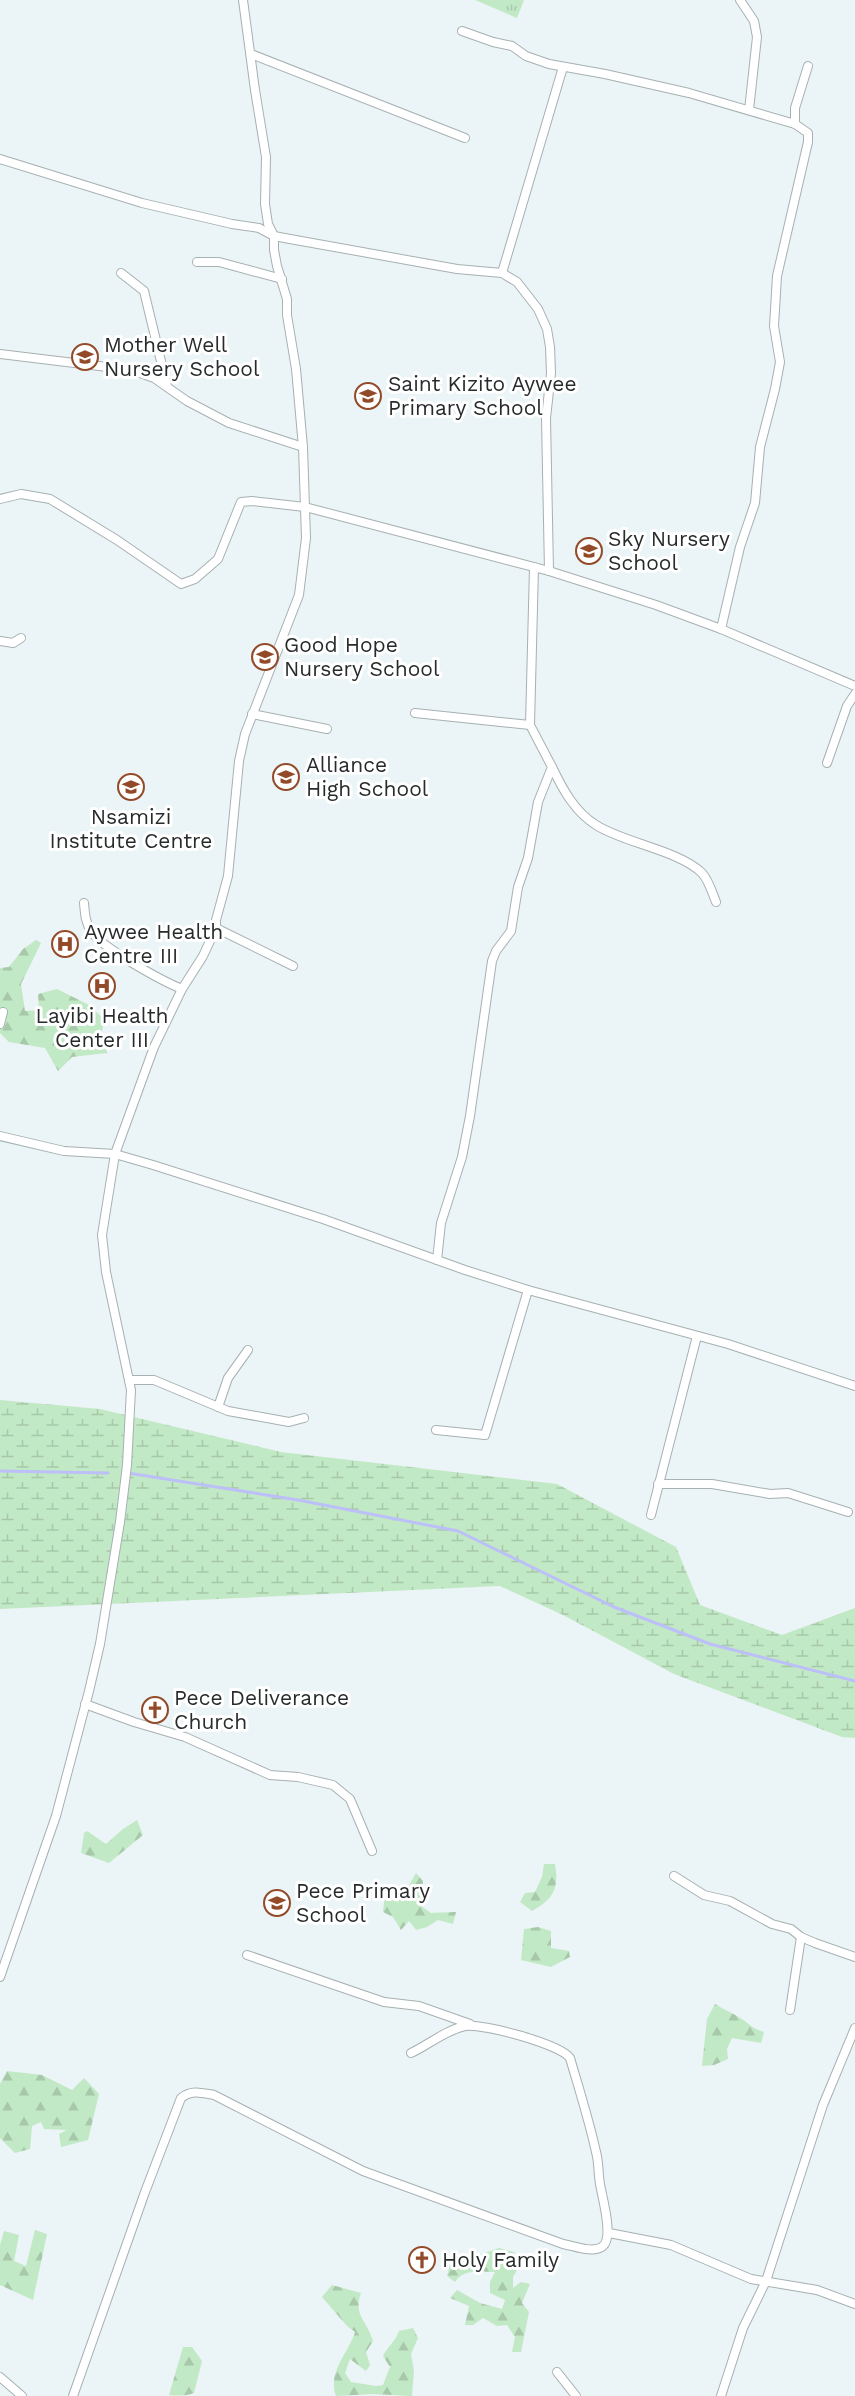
<svg xmlns="http://www.w3.org/2000/svg" width="855" height="2396" viewBox="0 0 855 2396" font-family="'Work Sans',sans-serif">
  <style>
    .grass { fill: url(#grass-tufts) }
    .forest { fill: url(#forest-firs) }
    .wetland { fill: url(#wetland-marsh) }
    .lines { fill: none; stroke-linecap: round; stroke-linejoin: round }
    .stream { stroke: #bcbff8; stroke-width: 3 }
    .minor-casing { stroke: #a7b0b2; stroke-width: 10 }
    .minor { stroke: #fff; stroke-width: 8 }
    .labels { text-anchor: middle; stroke-width: 6; stroke-linejoin: round; paint-order: stroke }
    .poi-label { font-size: 21px; fill: #282b2c; stroke: #fff; text-anchor: start }
  </style>
  <defs>
    <pattern id="grass-tufts" width="24" height="20" patternUnits="userSpaceOnUse" patternTransform="scale(1.5)"><rect width="24" height="20" fill="#c2e9c5"/><path d="M3 7l-1-3M5 7V3M7 7l1-3M15 17l-1-3M17 17v-4M19 17l1-3" fill="none" stroke="#a7c8a9"/></pattern>
    <pattern id="forest-firs" width="22" height="20" patternUnits="userSpaceOnUse" patternTransform="scale(1.5)"><rect width="22" height="20" fill="#c2e9c5"/><path d="M5 1l3.5 6h-7zM16 11l3.5 6h-7z" fill="#a7c8a9"/></pattern>
    <pattern id="wetland-marsh" width="20" height="14" patternUnits="userSpaceOnUse" patternTransform="scale(1.5)"><rect width="20" height="14" fill="#c2e9c5"/><path d="M1 5h8M5 5V1M11 12h8M15 12V8" fill="none" stroke="#a7c8a9"/></pattern>
  </defs>
  <rect width="100%" height="100%" fill="#ebf4f6"/>
  <polygon class="grass" points="475,0 524,0 517,18"/>
  <g class="forest">
    <polygon points="36,940 41,943 21,984 25,1011 39,1010 38,994 57,989 89,1005 105,1020 101,1033 107,1053 72,1057 58,1071 45,1048 9,1042 0,1033 0,968 9,967 23,949"/>
    <polygon points="137,1820 143,1835 109,1863 81,1853 84,1833 87,1831 106,1844 123,1829"/>
    <path d="M544,1864H555C559,1888 554,1899 532,1911L520,1902L525,1893L535,1892L542,1877Z"/>
    <polygon points="416,1873 423,1881 421,1906 431,1913 456,1912 453,1924 438,1920 427,1927 416,1930 409,1921 401,1930 393,1917 383,1912 385,1894 393,1890 395,1901 398,1902 403,1894 411,1892 408,1887"/>
    <polygon points="538,1927 551,1931 551,1948 569,1951 570,1957 551,1967 521,1960 524,1929"/>
    <path d="M715,2004C724,2010 733,2013 742,2019C751,2025 753,2029 764,2032L761,2043L732,2038L727,2049L728,2059L714,2065L702,2066L707,2019Z"/>
    <polygon points="7,2071 42,2075 72,2090 84,2078 99,2094 88,2140 61,2147 59,2134 67,2130 44,2129 41,2122 32,2126 30,2149 15,2153 0,2138 0,2084"/>
    <polygon points="35,2230 47,2234 33,2300 0,2285 0,2245 4,2231 19,2235 14,2261 26,2266"/>
    <path d="M499,2248L514,2252L520,2264L513,2277V2288L521,2282L530,2284L522,2303L529,2312L521,2352H512L515,2337L507,2325L497,2326L483,2318L473,2325H465L469,2306L450,2298L457,2290L480,2303L502,2309L505,2300L490,2293V2282L495,2272C480,2272 464,2268 455,2282L447,2276L450,2265Z"/>
    <path d="M332,2285L361,2293C353,2316 367,2320 373,2341L366,2352L370,2365L366,2371L350,2359L345,2373L351,2382L376,2386L383,2385L390,2367L383,2356C388,2346 395,2342 399,2331L413,2328L418,2338L411,2354L414,2371L412,2396L373,2394L336,2396C327,2372 349,2352 355,2332L347,2326L322,2297Z"/>
    <path d="M183,2347H192L202,2361L194,2393C187,2396 177,2396 169,2395Z"/>
  </g>
  <polygon class="wetland" points="0,1400 100,1409 281,1452 557,1484 676,1547 700,1605 782,1635 855,1608 855,1738 842,1737 674,1674 563,1615 500,1586 0,1609"/>
  <g class="lines">
    <g class="stream">
      <polyline points="0,1471 108,1473"/>
      <polyline points="128,1473 298,1500 458,1531 614,1607 710,1644 855,1681"/>
    </g>
    <defs>
      <g id="minor">
        <polyline points="740,0 754,21 757,37 749,110"/>
        <polyline points="462,31 493,42 512,46 526,56 549,64 605,74 689,93 795,124 808,133 808,142 777,276 774,326 780,362 775,389 760,447 755,503 740,547 721,629"/>
        <polyline points="251,54 465,138"/>
        <polyline points="795,124 795,108 808,66"/>
        <polyline points="0,159 142,203 232,224 259,228 274,236 290,239 457,269 502,273 517,282 538,309 547,329 550,347 551,373 546,418 549,571"/>
        <polyline points="197,262 219,262 282,279"/>
        <polyline points="121,273 144,291 167,386"/>
        <polyline points="502,273 563,67"/>
        <polyline points="0,354 132,370 154,378 187,401 229,423 303,447"/>
        <polyline points="0,499 21,494 50,499 117,540 181,584 195,579 218,559 241,502 252,501 305,507 549,571 656,605 721,629 855,686"/>
        <polyline points="0,641 13,643 21,638"/>
        <polyline points="415,713 530,725"/>
        <polyline points="252,714 327,729"/>
        <polyline points="827,763 847,706 855,694"/>
        <path d="M552,767C563,790 575,812 596,825C624,843 678,850 702,873C709,881 712,892 716,902"/>
        <path d="M84,903C85,913 85,922 91,931C102,948 162,981 182,989"/>
        <polyline points="216,928 293,966"/>
        <polyline points="0,1024 3,1012"/>
        <polyline points="0,1136 64,1151 115,1154 153,1165 323,1219 465,1270 528,1290 728,1344 855,1386"/>
        <polyline points="437,1260 441,1223 462,1157 470,1116 492,961 496,951 511,931 518,887 528,858 538,802 552,767 530,725 534,567"/>
        <polyline points="129,1380 154,1380 228,1411 289,1422 304,1418"/>
        <polyline points="218,1407 228,1378 248,1350"/>
        <polyline points="436,1430 485,1435 528,1290"/>
        <polyline points="658,1484 712,1484 770,1494 788,1493 848,1512"/>
        <polyline points="651,1515 697,1336"/>
        <polyline points="85,1704 134,1722 185,1737 270,1775 298,1777 333,1785 350,1799 372,1851"/>
        <polyline points="674,1876 704,1895 730,1901 772,1924 791,1929 801,1937 815,1943 855,1957"/>
        <polyline points="247,1955 384,2002 419,2006 470,2024"/>
        <polyline points="0,1977 56,1816 89,1691 100,1644 120,1522 127,1465 131,1390 106,1272 102,1235 115,1154 154,1047 182,989 203,956 216,928 216,920 228,876 239,761 245,734 299,595 306,538 303,447 296,369 287,315 287,299 277,266 274,250 274,236 268,224 265,204 266,157 255,90 243,0"/>
        <polyline points="790,2010 801,1937"/>
        <polyline points="609,2233 671,2245 751,2279 817,2290 855,2304"/>
        <polyline points="557,2372 576,2396"/>
        <polyline points="0,2377 22,2396"/>
        <path d="M73,2396L145,2192L181,2098C192,2089 202,2093 214,2095L363,2171L563,2244C574,2246 594,2254 603,2246C614,2237 602,2197 600,2184C598,2173 599,2162 596,2152C589,2120 579,2089 570,2058C560,2044 482,2023 465,2026C446,2030 428,2045 411,2053"/>
        <polyline points="721,2396 743,2328 766,2281 823,2105 855,2028"/>
      </g>
    </defs>
    <use href="#minor" class="minor-casing"/>
    <use href="#minor" class="minor"/>
  </g>
  <defs>
    <symbol id="school-ring" viewBox="-11 -11 22 22"><circle r="9.5" fill="#fff" stroke="#924a28" stroke-width="1.5"/><path d="M0-5L7-2L0 1L-7-2ZM-4 1L0 2.5L4 1V4Q0 6-4 4Z" fill="#924a28"/></symbol>
    <symbol id="hospital-ring" viewBox="-11 -11 22 22"><circle r="9.5" fill="#fff" stroke="#924a28" stroke-width="1.5"/><path d="M-5-5h3v3.5h4V-5h3V5h-3V1.5h-4V5h-3Z" fill="#924a28"/></symbol>
    <symbol id="church-ring" viewBox="-11 -11 22 22"><circle r="9.5" fill="#fff" stroke="#924a28" stroke-width="1.5"/><path d="M-1.2-6h2.4v3.5h3.3v2.4h-3.3V6h-2.4V-.1h-3.3v-2.4h3.3Z" fill="#924a28"/></symbol>
  </defs>
  <g fill-rule="evenodd">
    <use href="#school-ring" x="70" y="342" width="30" height="30"/>
    <use href="#school-ring" x="353" y="381" width="30" height="30"/>
    <use href="#school-ring" x="574" y="536" width="30" height="30"/>
    <use href="#school-ring" x="250" y="642" width="30" height="30"/>
    <use href="#school-ring" x="271" y="762" width="30" height="30"/>
    <use href="#school-ring" x="116" y="772" width="30" height="30"/>
    <use href="#hospital-ring" x="50" y="929" width="30" height="30"/>
    <use href="#hospital-ring" x="87" y="971" width="30" height="30"/>
    <use href="#church-ring" x="140" y="1695" width="30" height="30"/>
    <use href="#school-ring" x="262" y="1888" width="30" height="30"/>
    <use href="#church-ring" x="407" y="2245" width="30" height="30"/>
  </g>
  <g class="labels">
    <g class="poi-label">
      <text x="104" y="352">Mother Well<tspan x="104" dy="24">Nursery School</tspan></text>
      <text x="388" y="391">Saint Kizito Aywee<tspan x="388" dy="24">Primary School</tspan></text>
      <text x="608" y="546">Sky Nursery<tspan x="608" dy="24">School</tspan></text>
      <text x="284" y="652">Good Hope<tspan x="284" dy="24">Nursery School</tspan></text>
      <text x="306" y="772">Alliance<tspan x="306" dy="24">High School</tspan></text>
      <text x="131" y="824" text-anchor="middle">Nsamizi<tspan x="131" dy="24">Institute Centre</tspan></text>
      <text x="84" y="939">Aywee Health<tspan x="84" dy="24">Centre III</tspan></text>
      <text x="102" y="1023" text-anchor="middle">Layibi Health<tspan x="102" dy="24">Center III</tspan></text>
      <text x="174" y="1705">Pece Deliverance<tspan x="174" dy="24">Church</tspan></text>
      <text x="296" y="1898">Pece Primary<tspan x="296" dy="24">School</tspan></text>
      <text x="442" y="2267">Holy Family</text>
    </g>
  </g>
</svg>
